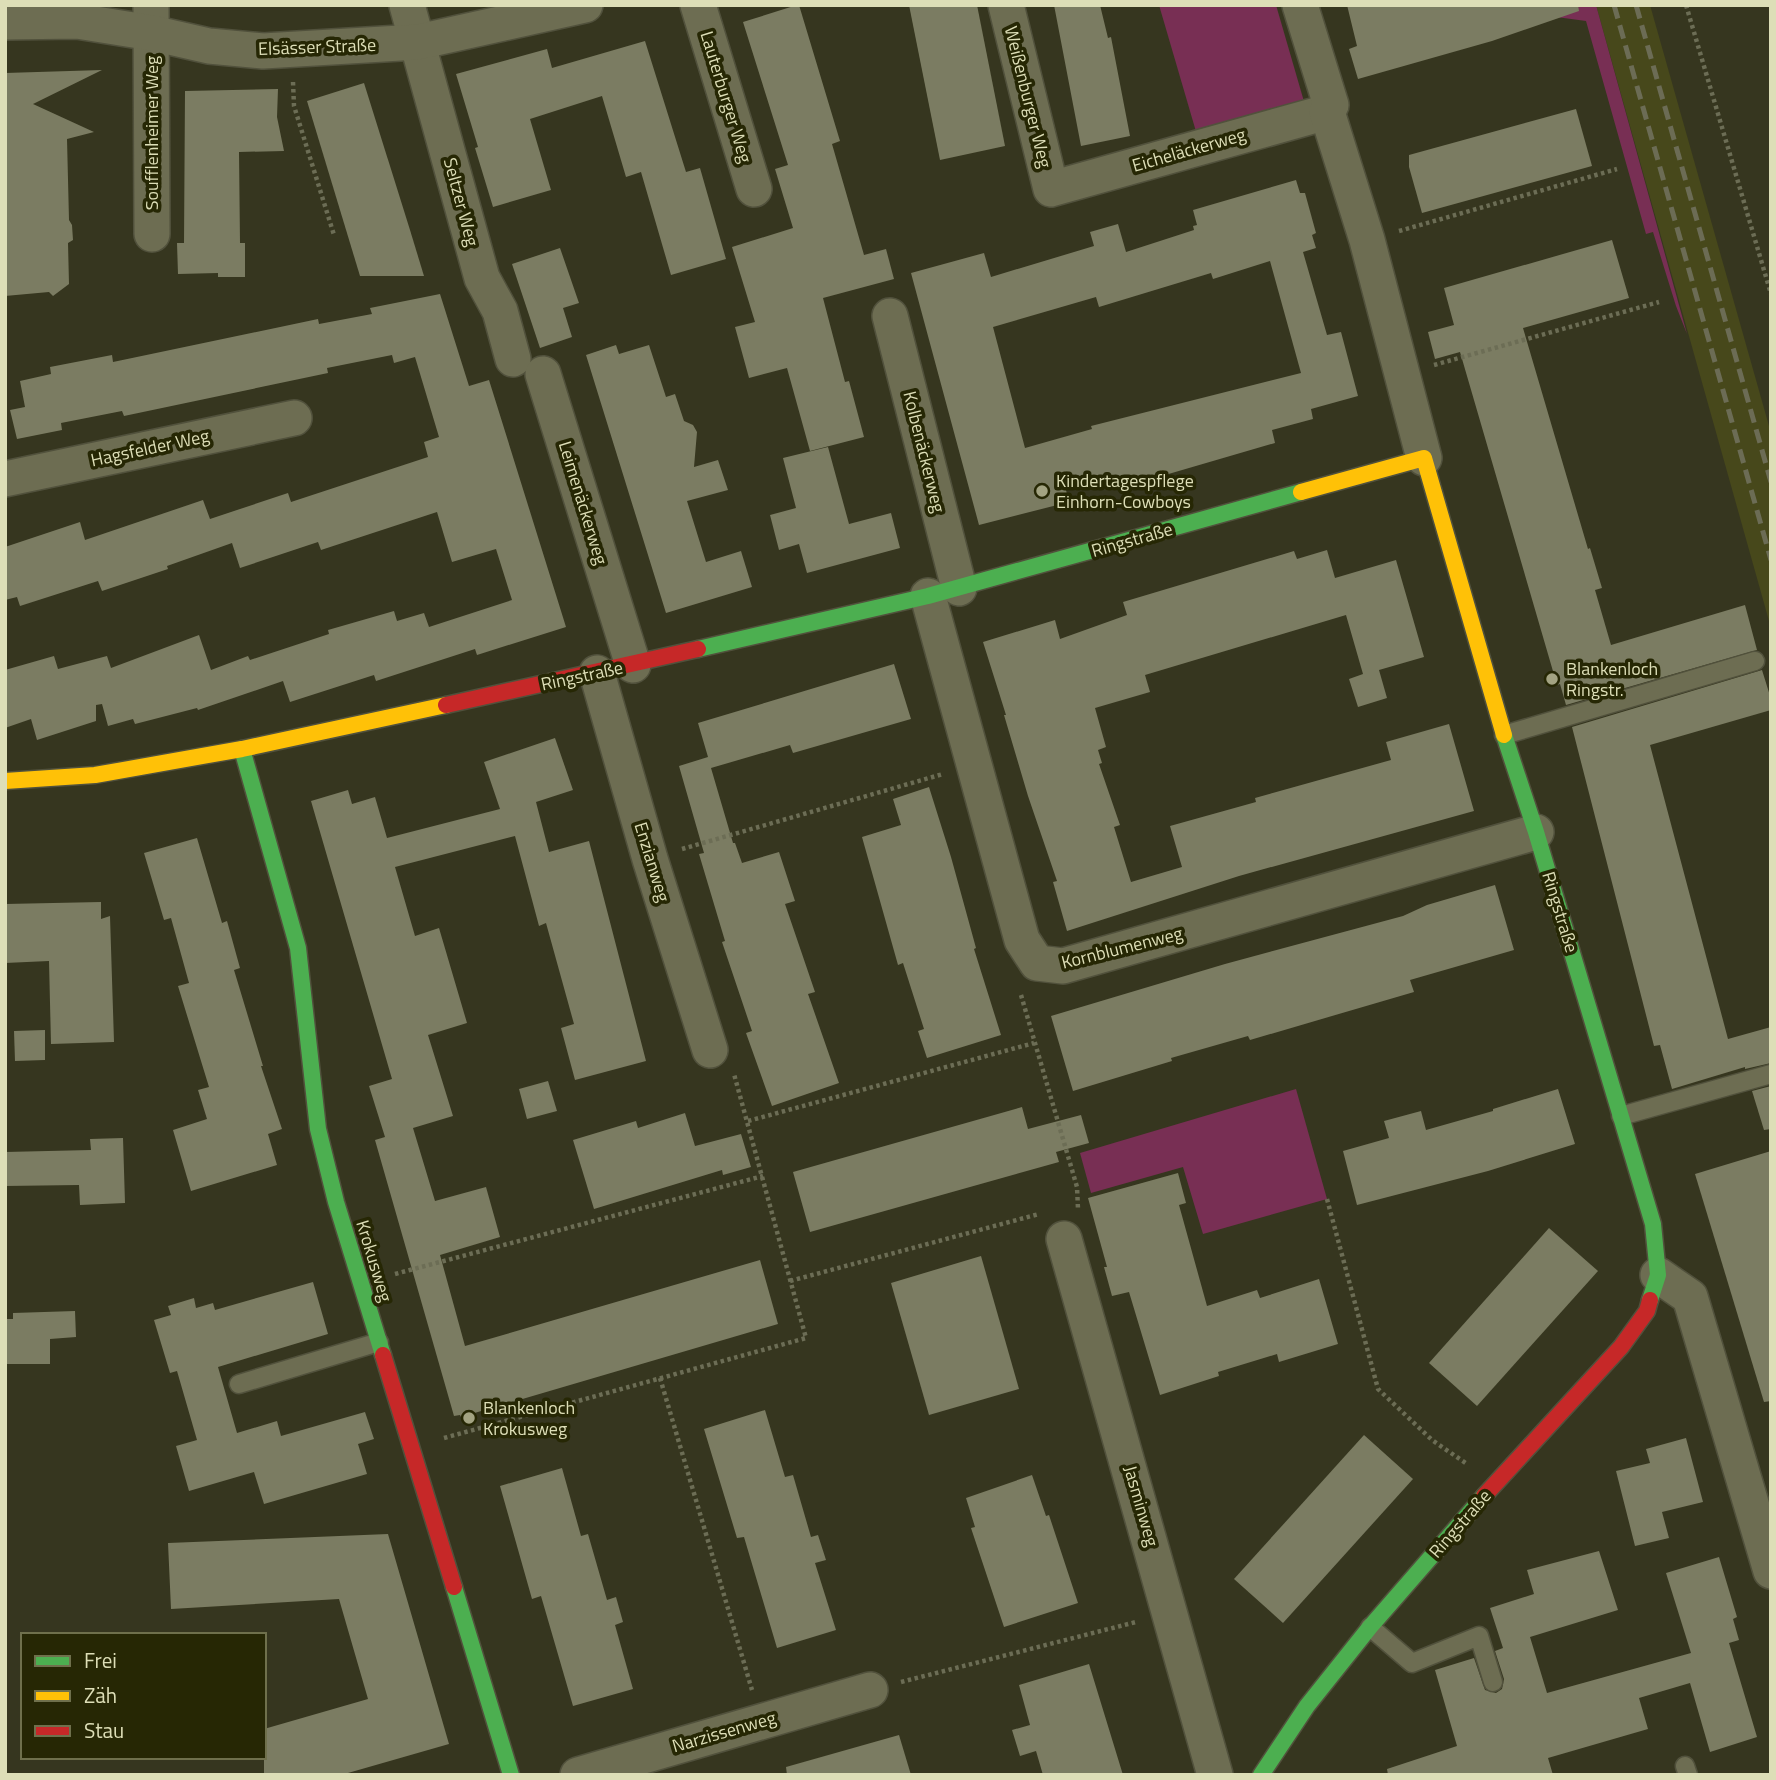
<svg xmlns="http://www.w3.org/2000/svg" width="1776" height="1780" viewBox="0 0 1776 1780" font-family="'Titillium Web',sans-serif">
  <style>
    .built { fill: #47481b }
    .green { fill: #782f54 }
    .building { fill: #7b7c62; fill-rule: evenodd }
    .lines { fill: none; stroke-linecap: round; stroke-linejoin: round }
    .lane-casing { stroke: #51513c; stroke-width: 21 }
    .street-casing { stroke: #51513c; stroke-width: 38 }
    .fast-casing { stroke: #51513c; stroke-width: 19 }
    .slow-casing { stroke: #51513c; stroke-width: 19 }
    .jam-casing { stroke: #51513c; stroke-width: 19 }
    .path { stroke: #6c6d55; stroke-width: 4.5; stroke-dasharray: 3.5 3.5; stroke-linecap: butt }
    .lane { stroke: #6d6d52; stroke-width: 18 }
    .street { stroke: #6d6d52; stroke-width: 35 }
    .fast { stroke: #4caf50; stroke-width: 16 }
    .slow { stroke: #ffc107; stroke-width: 16 }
    .jam { stroke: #c62828; stroke-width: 16 }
    .rail { stroke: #6c6c55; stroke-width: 5; stroke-dasharray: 14 7; stroke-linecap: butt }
    .poi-dot { fill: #a3a382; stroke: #262704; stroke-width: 2.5 }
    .labels { text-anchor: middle; stroke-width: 7; stroke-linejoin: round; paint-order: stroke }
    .street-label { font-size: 18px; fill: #dddeb7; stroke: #262704 }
    .poi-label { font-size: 18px; fill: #dddeb7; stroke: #262704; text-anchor: start }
  </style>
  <rect width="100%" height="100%" fill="#36361f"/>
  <polygon class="built" points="1596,5 1650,5 1771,433 1771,628"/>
  <g class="green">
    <polygon points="1159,5 1276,5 1305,105 1197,135"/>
    <polygon points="1532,5 1596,5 1687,334 1676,306 1653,232 1646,234 1586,21 1534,14"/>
    <polygon points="1296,1089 1327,1199 1203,1234 1183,1167 1091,1193 1080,1153"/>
  </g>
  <g class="building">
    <polygon points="797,5 799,5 840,141 832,144 864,255 886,249 894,279 823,298 845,382 849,381 864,437 810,451 787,368 749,378 735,327 755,322 732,247 793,228 775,169 788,165 743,22"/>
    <polygon points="909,5 977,5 1005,146 940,160"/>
    <polygon points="1054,5 1100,5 1108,38 1111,37 1130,136 1081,146"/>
    <polygon points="1347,5 1578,5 1579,11 1492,41 1358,79 1349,49 1357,46"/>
    <polygon points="645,41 686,172 700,168 726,259 671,275 641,172 626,177 602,96 530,119 551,190 493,207 475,148 478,147 456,74 547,49 552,68"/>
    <polygon points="102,70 33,104 94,132 67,139 69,220 72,225 73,240 68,243 69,284 53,296 49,292 5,296 5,73"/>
    <polygon points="364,83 410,230 424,276 360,276 307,101"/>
    <polygon points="278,89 277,117 284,151 239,152 240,243 245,243 245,277 218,277 218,273 178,274 177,243 184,243 185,91"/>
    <polygon points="1576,109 1592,166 1422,213 1409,167 1409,155"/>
    <path d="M1296,180L1300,193H1305L1316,233L1312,235L1316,248L1303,252L1327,335L1341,332L1358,396L1311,409L1313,419L1272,430L1275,443L1124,487L1122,476L1066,490L1069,502L979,525L911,273L984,253L991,277L1094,246L1090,232L1118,224L1126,252L1194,230L1193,226L1197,225L1193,210ZM1270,261L1301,373L1091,426L1092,429L1025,448L993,327L1096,297L1099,307L1211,273L1213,279Z"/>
    <polygon points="1612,240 1629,298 1523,328 1588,549 1590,548 1602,588 1595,590 1611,645 1745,605 1757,650 1566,705 1560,684 1557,685 1460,352 1435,359 1428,332 1454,325 1444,288"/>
    <polygon points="560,248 579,303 563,308 572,337 540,348 512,264"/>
    <polygon points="440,294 469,386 489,380 566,627 477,655 475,649 376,681 374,675 290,702 283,681 198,710 197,708 135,724 133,719 108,726 102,704 96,705 96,721 37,740 31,719 5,728 5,670 54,656 58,669 107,656 111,668 199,635 211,670 248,656 250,660 329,634 328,630 394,611 397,621 424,613 429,627 512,600 496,549 452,562 437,512 321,550 318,542 240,568 232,543 167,566 168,569 102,591 98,581 20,606 17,597 5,600 5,547 80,522 85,540 203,500 210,519 288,493 291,502 428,457 424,442 439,437 415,357 394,363 392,355 327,368 328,373 124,416 122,411 61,423 62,430 17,439 10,410 25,407 20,381 51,374 50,367 112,355 113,362 318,319 319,324 372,314 370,308"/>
    <polygon points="616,345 619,354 649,345 666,397 675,394 684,421 693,425 697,432 694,467 718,460 728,490 687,501 706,562 741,551 752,587 666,613 586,355"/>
    <polygon points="828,447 849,524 891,513 900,548 807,573 799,544 779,550 770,515 796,508 783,458"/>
    <polygon points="1327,550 1335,578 1396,560 1424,657 1379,670 1387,698 1358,707 1349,679 1363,674 1346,615 1145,675 1150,692 1095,708 1106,747 1098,750 1102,763 1099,764 1120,825 1114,827 1131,882 1182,867 1170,826 1256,802 1255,798 1391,760 1386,742 1449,724 1474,811 1239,876 1067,931 1053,882 1057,881 1028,796 1004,715 1006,715 983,642 1055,620 1060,639 1127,615 1123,602 1294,551 1297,559"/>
    <polygon points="894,664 911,719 793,753 790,745 711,768 733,843 735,843 742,863 779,852 795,901 785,904 815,992 808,994 839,1083 772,1106 746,1033 752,1031 722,942 725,941 699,854 704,853 679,766 708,757 698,723"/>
    <polygon points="1762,670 1771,699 1771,710 1650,745 1728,1039 1771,1027 1771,1063 1745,1069 1745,1067 1672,1089 1660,1045 1654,1046 1572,727"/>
    <polygon points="555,738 573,790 536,802 549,852 589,841 646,1061 575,1080 561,1028 574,1024 546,923 539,926 515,836 395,867 415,936 439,928 467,1023 428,1035 453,1116 413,1128 435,1201 486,1187 500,1237 440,1255 465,1346 760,1260 778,1324 461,1417 460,1415 454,1416 375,1140 385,1137 369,1086 392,1079 311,801 348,790 352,804 375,797 387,838 500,809 484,762"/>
    <polygon points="929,787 951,857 976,948 974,949 1001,1035 927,1058 918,1031 924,1029 903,963 898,965 862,837 901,825 893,799"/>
    <polygon points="197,838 222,923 227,921 240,968 234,970 263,1066 261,1066 282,1129 268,1134 277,1165 191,1191 173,1130 207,1119 198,1090 209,1087 178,986 189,983 171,918 164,920 144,853"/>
    <polygon points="1495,885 1514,950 1410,980 1414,992 1250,1040 1248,1036 1171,1058 1172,1061 1073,1091 1051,1016 1225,964 1403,916 1427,905"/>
    <polygon points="101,902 101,919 110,916 114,1042 51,1044 49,961 5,963 5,904"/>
    <polygon points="45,1030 45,1060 15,1061 14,1031"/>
    <polygon points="548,1081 557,1111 527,1119 519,1089"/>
    <polygon points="1771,1086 1771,1129 1764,1130 1752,1091"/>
    <polygon points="1558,1089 1575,1144 1488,1171 1357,1205 1343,1151 1389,1138 1384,1121 1421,1111 1426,1130 1493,1111 1493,1109"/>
    <polygon points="1022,1107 1028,1129 1081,1115 1089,1143 1056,1152 1059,1162 810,1232 793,1172"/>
    <polygon points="685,1113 695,1146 741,1134 751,1167 723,1175 722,1170 594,1209 573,1140 636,1121 638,1128"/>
    <polygon points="123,1138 125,1203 80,1205 79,1185 5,1186 5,1152 91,1150 90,1139"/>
    <polygon points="1771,1151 1771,1401 1764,1402 1695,1174"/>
    <polygon points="1178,1173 1186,1203 1179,1205 1207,1306 1257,1290 1260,1298 1319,1279 1338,1344 1279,1362 1277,1354 1218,1372 1219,1376 1160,1395 1129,1292 1112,1296 1104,1267 1107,1267 1088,1198"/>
    <polygon points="1549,1228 1598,1271 1477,1406 1429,1363"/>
    <polygon points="981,1256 1019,1389 929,1415 891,1283"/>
    <polygon points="313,1282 328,1334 218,1367 237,1433 277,1421 281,1436 365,1412 374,1439 358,1444 367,1474 264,1504 254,1472 189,1491 176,1446 197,1440 177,1371 170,1373 154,1320 171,1315 168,1306 194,1298 196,1308 213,1303 215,1310"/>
    <polygon points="75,1311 76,1337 50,1339 50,1364 5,1364 5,1319 13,1319 13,1313"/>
    <polygon points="765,1410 785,1477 793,1475 811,1537 818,1535 826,1560 815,1563 836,1630 777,1648 744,1537 737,1538 704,1429"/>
    <polygon points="1364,1435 1413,1479 1283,1623 1234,1579"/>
    <polygon points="1686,1438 1703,1502 1662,1512 1669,1538 1635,1546 1616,1471 1650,1463 1646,1449"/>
    <polygon points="562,1468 581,1536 588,1534 607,1600 616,1597 623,1622 615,1625 633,1689 573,1706 541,1596 532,1599 500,1486"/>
    <polygon points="1032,1475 1046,1516 1049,1515 1078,1603 1004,1627 971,1528 975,1527 966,1498"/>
    <polygon points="388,1534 449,1744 341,1775 264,1775 264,1729 368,1699 339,1599 171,1609 168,1543"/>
    <polygon points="1599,1551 1618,1610 1530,1637 1547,1693 1691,1653 1666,1573 1719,1557 1737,1617 1733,1619 1739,1640 1729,1643 1757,1737 1710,1752 1690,1683 1639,1698 1648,1729 1548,1758 1553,1775 1388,1775 1387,1769 1457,1746 1435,1670 1474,1658 1485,1690 1496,1693 1502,1689 1504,1679 1495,1651 1503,1648 1490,1608 1534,1594 1527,1570"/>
    <polygon points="1089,1664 1123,1775 1043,1775 1036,1751 1020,1756 1012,1730 1030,1725 1019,1685"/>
    <polygon points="899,1735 911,1775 787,1775 786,1767"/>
  </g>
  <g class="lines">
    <defs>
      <g id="lane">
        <polyline points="1504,735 1755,661"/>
        <polyline points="1621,1116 1771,1074"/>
        <polyline points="239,1384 379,1342"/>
        <polyline points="1370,1627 1412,1663 1479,1636 1493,1682"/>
        <polyline points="1685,1766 1688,1775"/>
      </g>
      <g id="street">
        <polyline points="151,5 152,234"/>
        <polyline points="407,5 482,278 500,311 513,359"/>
        <polyline points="698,5 754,189"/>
        <polyline points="1006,5 1051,189 1327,112"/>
        <polyline points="1300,5 1331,105 1327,112 1367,240 1424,458"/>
        <polyline points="5,22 77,21 152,33 209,46 263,51 418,42 585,5"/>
        <polyline points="890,316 959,588"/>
        <polyline points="543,374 633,665"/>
        <polyline points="5,479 294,418"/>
        <polyline points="928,596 1022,940 1037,963 1063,966 1536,832"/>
        <polyline points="597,673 650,859 710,1050"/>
        <polyline points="1064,1239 1215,1775"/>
        <polyline points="1658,1275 1690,1297 1771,1571"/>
        <polyline points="578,1775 870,1690"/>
      </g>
      <g id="fast">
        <polyline points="698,649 928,596 1301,492"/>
        <polyline points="1504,735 1536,832 1653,1224 1658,1275 1650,1300"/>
        <polyline points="242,749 298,948 318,1129 336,1202 383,1355"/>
        <polyline points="454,1587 511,1775"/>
        <polyline points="1261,1775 1307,1706 1370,1627 1484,1496"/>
      </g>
      <g id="slow">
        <polyline points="1301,492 1424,458 1504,735"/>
        <polyline points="5,781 95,775 242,749 446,705"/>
      </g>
      <g id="jam">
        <polyline points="446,705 698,649"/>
        <polyline points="383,1355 454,1587"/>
        <polyline points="1484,1496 1621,1347 1647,1311 1650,1300"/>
      </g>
    </defs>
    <use href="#lane" class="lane-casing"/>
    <use href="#street" class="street-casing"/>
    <use href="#fast" class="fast-casing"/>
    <use href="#slow" class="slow-casing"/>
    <use href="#jam" class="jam-casing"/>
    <g class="path">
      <polyline points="1686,5 1771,294"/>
      <polyline points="293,82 294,106 334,235"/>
      <polyline points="1399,231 1617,169"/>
      <polyline points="1434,365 1659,302"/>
      <polyline points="682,849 943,774"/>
      <polyline points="1021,995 1077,1187 1078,1209"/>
      <polyline points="748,1121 1034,1043"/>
      <polyline points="1327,1199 1378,1389 1432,1440 1467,1464"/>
      <polyline points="395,1274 763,1176"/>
      <polyline points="790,1281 1039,1214"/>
      <polyline points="660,1378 752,1690"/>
      <polyline points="444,1438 806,1338 734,1074"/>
      <polyline points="901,1682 1136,1622"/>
    </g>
    <use href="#lane" class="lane"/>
    <use href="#street" class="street"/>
    <use href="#fast" class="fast"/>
    <use href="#slow" class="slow"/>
    <use href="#jam" class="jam"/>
    <g class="rail">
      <polyline points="1614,5 1771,560"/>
      <polyline points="1636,5 1771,482"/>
    </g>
  </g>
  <g class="poi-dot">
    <circle cx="1042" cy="491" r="7"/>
    <circle cx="1552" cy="679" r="7"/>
    <circle cx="469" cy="1418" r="7"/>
  </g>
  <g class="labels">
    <g class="street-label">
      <text transform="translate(317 47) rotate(-2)" y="6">Elsässer Straße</text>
      <text transform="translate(726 97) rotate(73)" y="6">Lauterburger Weg</text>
      <text transform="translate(1028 97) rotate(76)" y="6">Weißenburger Weg</text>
      <text transform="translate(152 133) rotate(-90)" y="6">Soufflenheimer Weg</text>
      <text transform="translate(1189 150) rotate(-16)" y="6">Eicheläckerweg</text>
      <text transform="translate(461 202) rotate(75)" y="6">Seltzer Weg</text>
      <text transform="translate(150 448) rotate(-12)" y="6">Hagsfelder Weg</text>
      <text transform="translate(924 452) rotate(76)" y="6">Kolbenäckerweg</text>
      <text transform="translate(583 503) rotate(73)" y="6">Leimenäckerweg</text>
      <text transform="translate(1132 540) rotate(-16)" y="6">Ringstraße</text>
      <text transform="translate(582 676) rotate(-12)" y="6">Ringstraße</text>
      <text transform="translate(652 862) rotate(73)" y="6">Enzianweg</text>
      <text transform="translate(1560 912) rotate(73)" y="6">Ringstraße</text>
      <text transform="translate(1122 948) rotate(-14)" y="6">Kornblumenweg</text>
      <text transform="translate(374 1261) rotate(73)" y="6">Krokusweg</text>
      <text transform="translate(1141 1506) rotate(74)" y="6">Jasminweg</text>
      <text transform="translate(1460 1524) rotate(-49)" y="6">Ringstraße</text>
      <text transform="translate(724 1732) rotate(-16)" y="6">Narzissenweg</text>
    </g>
    <g class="poi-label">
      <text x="1056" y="487">Kindertagespflege<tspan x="1056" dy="21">Einhorn-Cowboys</tspan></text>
      <text x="1566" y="675">Blankenloch<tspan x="1566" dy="21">Ringstr.</tspan></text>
      <text x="483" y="1414">Blankenloch<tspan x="483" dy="21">Krokusweg</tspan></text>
    </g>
  </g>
  <rect width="1776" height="1780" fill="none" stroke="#dddeb7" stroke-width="14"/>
  <rect x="21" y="1633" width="245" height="126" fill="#262704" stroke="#6f704c" stroke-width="2"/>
  <rect x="35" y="1656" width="35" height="10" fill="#4caf50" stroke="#6f704c" stroke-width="2"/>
  <text x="84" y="1668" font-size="21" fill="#dddeb7">Frei</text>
  <rect x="35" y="1691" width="35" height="10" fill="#ffc107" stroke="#6f704c" stroke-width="2"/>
  <text x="84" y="1703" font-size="21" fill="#dddeb7">Zäh</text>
  <rect x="35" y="1726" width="35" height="10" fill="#c62828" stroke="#6f704c" stroke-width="2"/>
  <text x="84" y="1738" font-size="21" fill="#dddeb7">Stau</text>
</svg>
